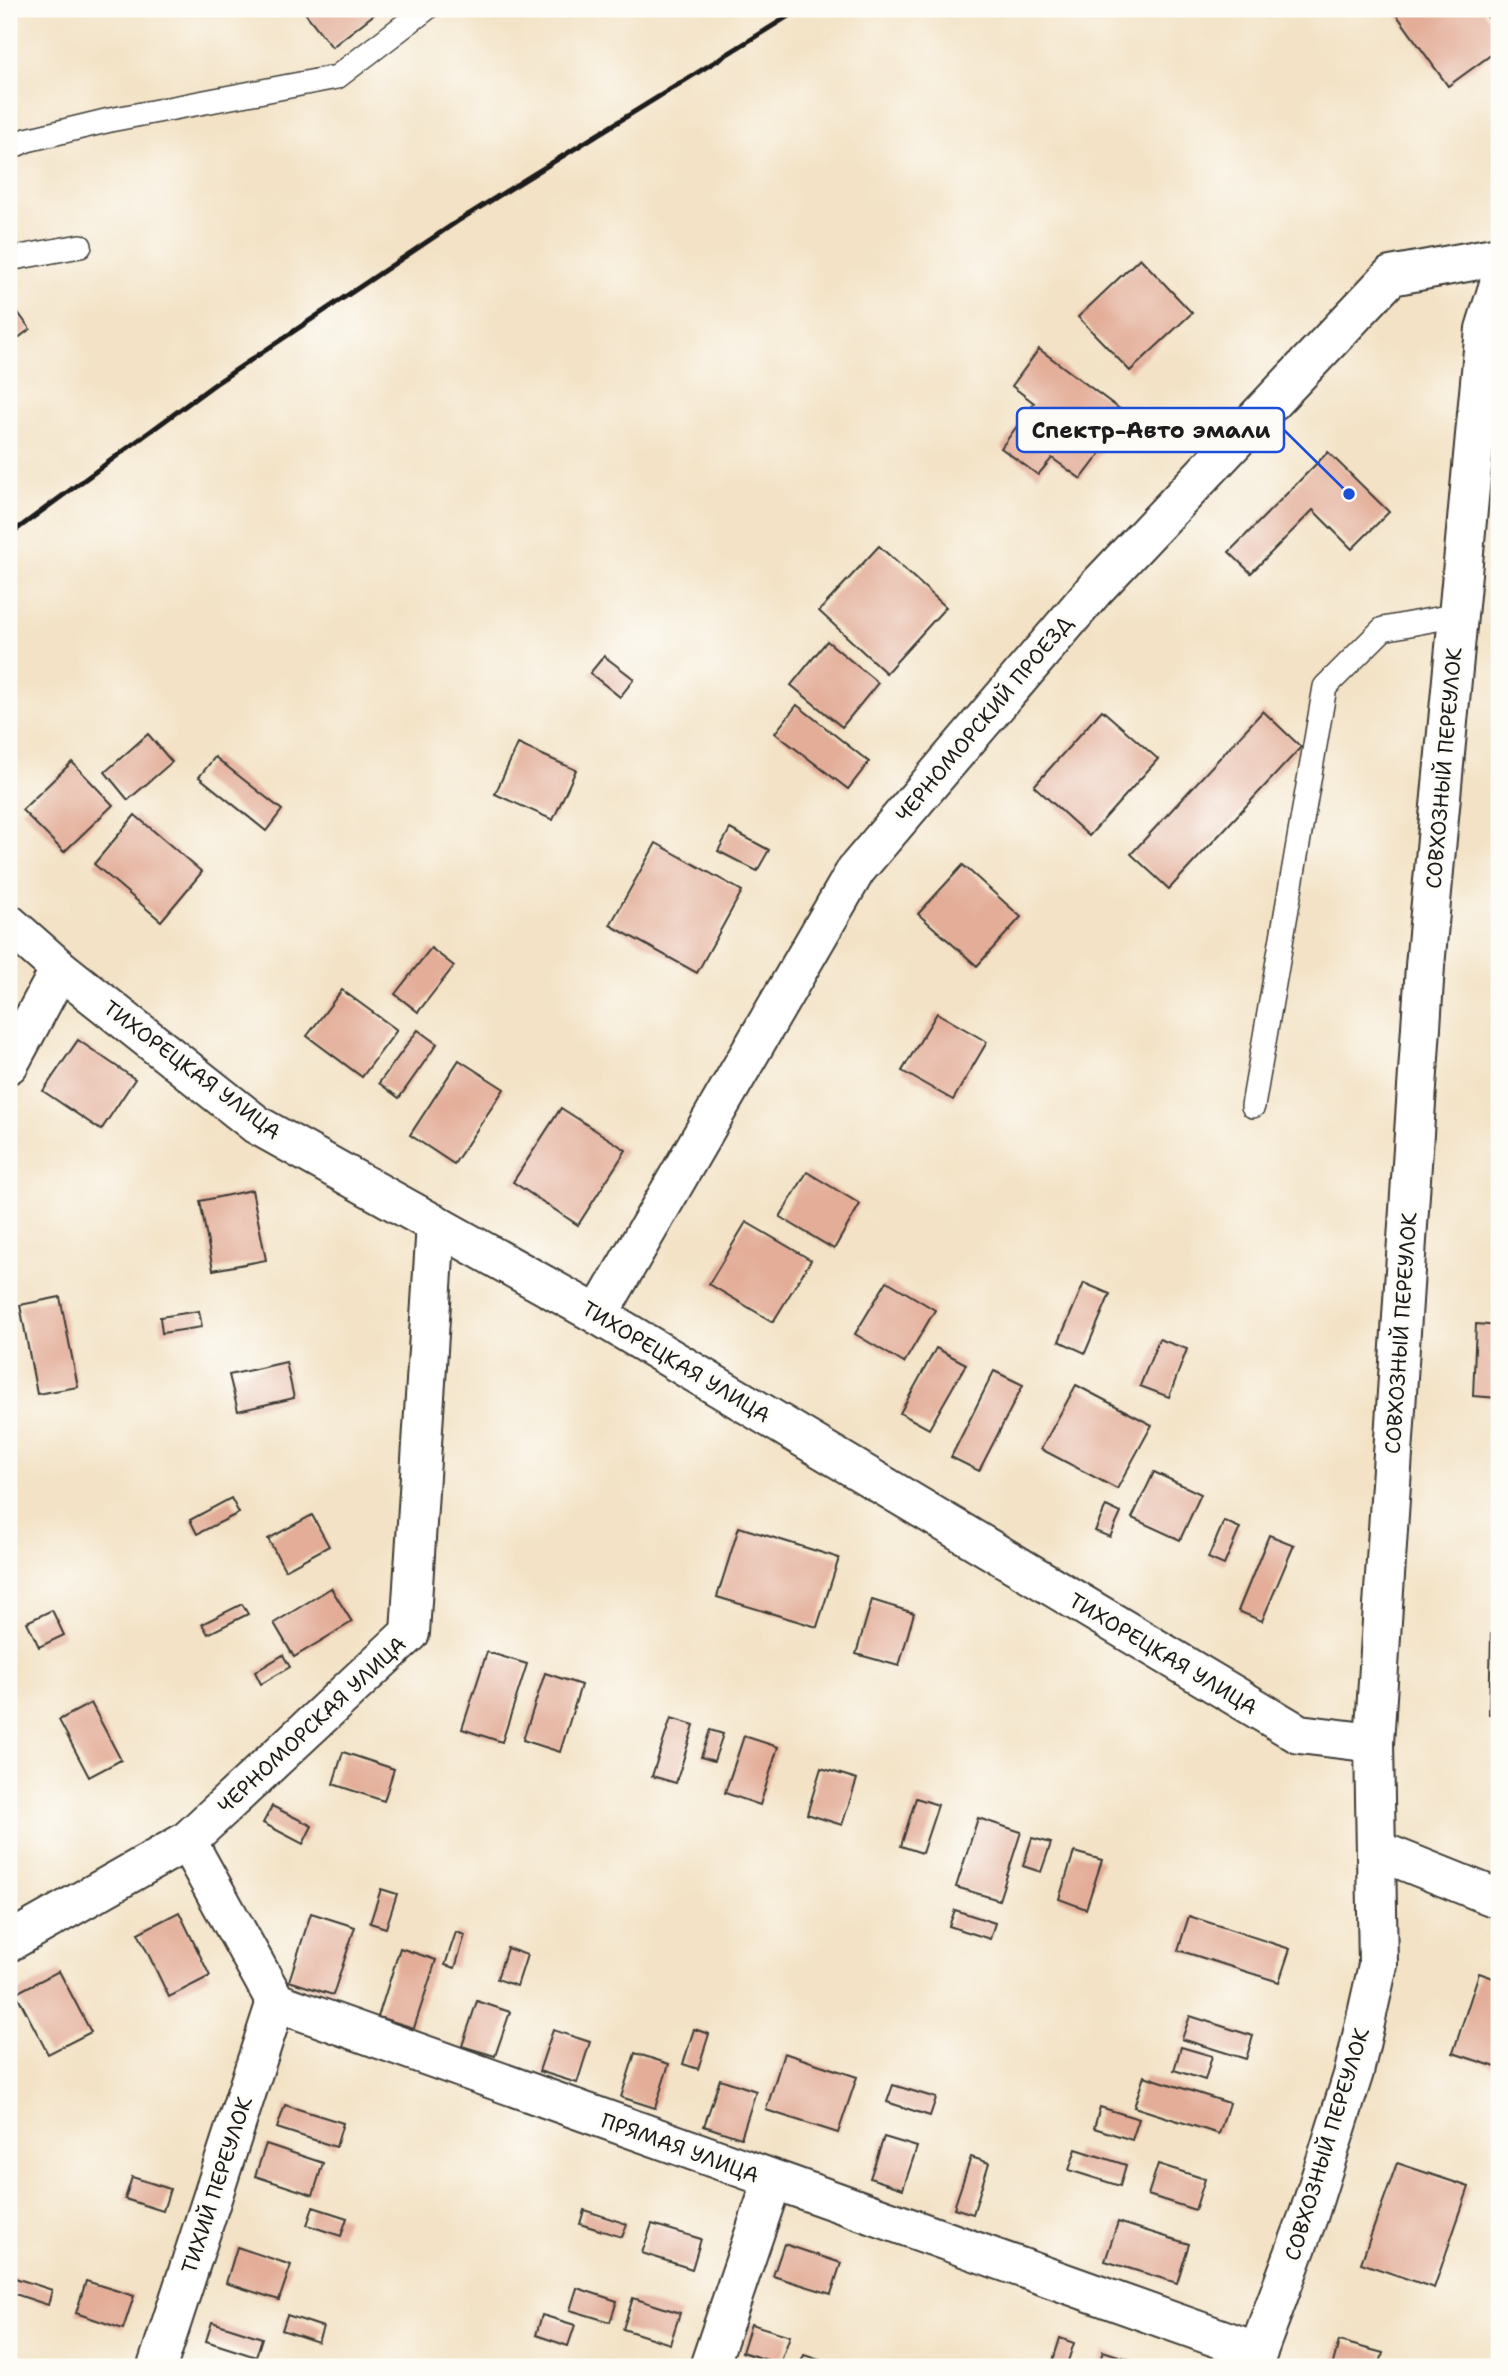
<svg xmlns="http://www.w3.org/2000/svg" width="1508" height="2376" viewBox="0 0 1508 2376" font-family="'Shantell Sans',sans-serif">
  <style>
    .building { fill: #e3ad98 }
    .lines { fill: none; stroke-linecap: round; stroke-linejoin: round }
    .service-casing { stroke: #3c3a35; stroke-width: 26 }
    .minor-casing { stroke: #3c3a35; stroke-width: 42 }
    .tertiary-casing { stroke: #3c3a35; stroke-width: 42 }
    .service { stroke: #fff; stroke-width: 23 }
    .minor { stroke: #fff; stroke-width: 38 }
    .tertiary { stroke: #fff; stroke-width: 38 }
    .rail { stroke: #1c1c1c; stroke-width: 5 }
    .labels { text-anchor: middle; stroke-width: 6; stroke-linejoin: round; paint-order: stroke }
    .street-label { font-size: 21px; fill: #1c1c1c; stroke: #fdfcf7 }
    .leader { fill: none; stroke: #1d4ed8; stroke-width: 2.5 }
    .callout-dot { fill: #1d4ed8; stroke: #fdfcf7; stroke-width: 2.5 }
    .callout { fill: #fdfcf7; stroke: #1d4ed8; stroke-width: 2.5 }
    .callout-label { font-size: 23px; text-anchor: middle; font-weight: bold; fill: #1c1c1c }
  </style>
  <rect width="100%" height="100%" fill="#fdfcf7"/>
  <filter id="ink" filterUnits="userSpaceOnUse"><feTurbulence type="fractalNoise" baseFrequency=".0143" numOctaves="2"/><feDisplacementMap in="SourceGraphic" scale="14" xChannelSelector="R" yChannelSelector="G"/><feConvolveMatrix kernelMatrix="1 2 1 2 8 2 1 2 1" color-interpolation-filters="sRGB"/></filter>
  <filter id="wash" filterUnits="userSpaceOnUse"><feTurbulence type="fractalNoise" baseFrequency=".00686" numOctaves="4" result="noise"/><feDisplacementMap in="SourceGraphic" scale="28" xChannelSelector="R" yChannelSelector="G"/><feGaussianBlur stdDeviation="1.57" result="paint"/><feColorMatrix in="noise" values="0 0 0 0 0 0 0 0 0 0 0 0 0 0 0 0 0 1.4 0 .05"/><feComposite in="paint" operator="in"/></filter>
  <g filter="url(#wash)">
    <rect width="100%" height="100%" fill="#f3e2c5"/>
    <g id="blocks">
      <g class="building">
        <polygon points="302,9 381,9 332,47"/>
        <polygon points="1403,9 1482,9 1499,33 1499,49 1448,86 1396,14"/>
        <polygon points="1140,258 1192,313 1130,371 1078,317"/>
        <polygon points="9,300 30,329 9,345"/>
        <polygon points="1039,349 1129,416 1081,479 1052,458 1038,475 1001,448 1034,403 1012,386"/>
        <polygon points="1328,452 1389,512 1352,549 1313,510 1251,573 1229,552"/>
        <polygon points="879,546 946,607 886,673 819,611"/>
        <polygon points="827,641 878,683 842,727 791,685"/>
        <polygon points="604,656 634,679 620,697 590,673"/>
        <polygon points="797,705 869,762 848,789 775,733"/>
        <polygon points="1102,710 1158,759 1089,836 1034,786"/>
        <polygon points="1263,711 1301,747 1169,889 1131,854"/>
        <polygon points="148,734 172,762 128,800 105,772"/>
        <polygon points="518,744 576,770 553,820 495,794"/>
        <polygon points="215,757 282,810 266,831 199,777"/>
        <polygon points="72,762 113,805 64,852 22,810"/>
        <polygon points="135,815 202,872 161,921 94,864"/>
        <polygon points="730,829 769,850 757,871 718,851"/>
        <polygon points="656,843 742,891 697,973 610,925"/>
        <polygon points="963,865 1021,917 977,966 918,914"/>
        <polygon points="431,948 454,966 418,1012 395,994"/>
        <polygon points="342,990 397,1030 362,1077 307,1036"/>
        <polygon points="937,1013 987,1042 953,1100 902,1071"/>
        <polygon points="418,1030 437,1044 399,1098 379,1083"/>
        <polygon points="78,1040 135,1079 101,1130 43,1091"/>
        <polygon points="459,1060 504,1089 454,1164 410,1135"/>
        <polygon points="561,1108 626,1150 578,1225 513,1182"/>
        <polygon points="807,1172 860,1204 834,1249 780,1217"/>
        <polygon points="252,1190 266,1260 213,1270 200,1201"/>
        <polygon points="746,1222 811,1260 773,1322 709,1284"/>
        <polygon points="887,1281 935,1310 904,1363 855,1334"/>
        <polygon points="1084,1283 1110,1294 1085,1353 1059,1341"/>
        <polygon points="60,1297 78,1387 37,1394 20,1305"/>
        <polygon points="199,1311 202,1327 162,1333 160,1317"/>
        <polygon points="1476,1324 1499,1326 1499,1398 1473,1396"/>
        <polygon points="1159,1339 1187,1349 1169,1397 1140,1386"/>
        <polygon points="936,1348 966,1364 929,1429 900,1413"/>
        <polygon points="286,1362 294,1398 238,1411 229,1375"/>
        <polygon points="994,1371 1023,1385 979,1471 951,1457"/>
        <polygon points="1076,1385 1152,1425 1117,1489 1041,1449"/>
        <polygon points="1154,1472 1201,1494 1180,1540 1132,1518"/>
        <polygon points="231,1498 239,1513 197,1534 190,1520"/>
        <polygon points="1106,1506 1121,1513 1110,1537 1095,1531"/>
        <polygon points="312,1515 329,1546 285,1570 268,1539"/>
        <polygon points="1224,1521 1240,1528 1224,1565 1208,1558"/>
        <polygon points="739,1527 839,1558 817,1627 717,1597"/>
        <polygon points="1269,1535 1294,1545 1262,1621 1238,1611"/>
        <polygon points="331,1588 352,1622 294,1657 274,1623"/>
        <polygon points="872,1600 914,1613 899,1666 856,1654"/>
        <polygon points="242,1604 248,1614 208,1634 202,1624"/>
        <polygon points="52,1610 64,1635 39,1647 27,1622"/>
        <polygon points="1491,1634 1499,1634 1499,1714 1489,1714"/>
        <polygon points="487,1652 527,1664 502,1742 462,1729"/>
        <polygon points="283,1655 290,1667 261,1684 255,1672"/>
        <polygon points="545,1673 581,1685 560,1752 523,1740"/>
        <polygon points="91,1703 121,1760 89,1777 59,1720"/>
        <polygon points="671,1718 694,1725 676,1783 652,1776"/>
        <polygon points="710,1730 723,1734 714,1761 701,1757"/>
        <polygon points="744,1736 778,1747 760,1805 725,1793"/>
        <polygon points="343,1752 394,1769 384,1801 333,1784"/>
        <polygon points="821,1768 857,1779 842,1825 807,1814"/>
        <polygon points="916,1798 938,1805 922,1853 901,1846"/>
        <polygon points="272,1806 312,1826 303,1844 263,1823"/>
        <polygon points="978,1818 1021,1832 999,1900 956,1887"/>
        <polygon points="1032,1838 1051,1843 1041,1872 1023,1866"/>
        <polygon points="1074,1852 1102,1860 1086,1909 1059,1899"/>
        <polygon points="381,1889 397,1894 386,1928 370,1923"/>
        <polygon points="955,1910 995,1923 990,1939 949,1926"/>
        <polygon points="179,1912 210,1976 169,1997 138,1933"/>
        <polygon points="311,1913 355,1927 333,1995 289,1981"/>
        <polygon points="1189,1916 1290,1949 1279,1982 1178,1950"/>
        <polygon points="456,1932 465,1935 455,1968 445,1965"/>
        <polygon points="400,1948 436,1960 414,2028 378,2017"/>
        <polygon points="507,1948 527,1955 517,1986 497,1979"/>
        <polygon points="59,1971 91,2032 48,2054 16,1993"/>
        <polygon points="1479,1973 1499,1980 1499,2068 1453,2053"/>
        <polygon points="477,2001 510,2012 495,2056 462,2046"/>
        <polygon points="1190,2016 1253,2036 1246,2059 1182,2039"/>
        <polygon points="694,2029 709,2034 698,2069 683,2064"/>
        <polygon points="553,2030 590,2042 577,2083 539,2071"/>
        <polygon points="1181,2047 1212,2056 1205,2080 1174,2070"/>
        <polygon points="635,2053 669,2064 655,2108 621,2097"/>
        <polygon points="784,2053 857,2077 838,2133 766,2110"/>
        <polygon points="1144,2076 1229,2103 1219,2134 1134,2107"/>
        <polygon points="720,2079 756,2091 741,2138 704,2126"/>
        <polygon points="893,2085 936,2098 930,2116 887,2102"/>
        <polygon points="285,2105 343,2123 336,2147 277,2128"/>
        <polygon points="1100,2107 1139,2119 1132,2140 1094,2128"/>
        <polygon points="884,2137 917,2147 903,2189 870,2178"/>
        <polygon points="266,2144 323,2163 313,2195 255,2176"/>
        <polygon points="1076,2149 1126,2165 1120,2186 1069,2170"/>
        <polygon points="971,2157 989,2163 973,2214 954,2208"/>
        <polygon points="1397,2163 1469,2187 1434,2288 1361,2263"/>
        <polygon points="1158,2164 1205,2179 1195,2210 1148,2195"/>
        <polygon points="132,2177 170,2189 163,2211 125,2199"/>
        <polygon points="313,2207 347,2218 341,2236 307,2225"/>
        <polygon points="584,2210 627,2224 622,2237 580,2224"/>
        <polygon points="1118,2222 1189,2244 1177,2283 1105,2261"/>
        <polygon points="652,2224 701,2239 692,2269 642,2253"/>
        <polygon points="784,2244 841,2263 831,2294 773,2276"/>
        <polygon points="237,2247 291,2265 279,2300 226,2283"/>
        <polygon points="9,2276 52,2290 48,2305 9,2292"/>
        <polygon points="86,2281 134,2296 123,2329 76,2313"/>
        <polygon points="577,2288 617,2301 610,2322 570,2310"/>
        <polygon points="633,2298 680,2313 670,2344 623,2329"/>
        <polygon points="287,2315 323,2327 318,2342 282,2330"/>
        <polygon points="542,2315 575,2325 568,2346 536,2335"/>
        <polygon points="212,2322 262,2338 256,2357 206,2341"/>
        <polygon points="751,2324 790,2336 780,2364 742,2352"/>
        <polygon points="1060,2338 1074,2343 1066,2367 1051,2367"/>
        <polygon points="1339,2341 1383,2353 1379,2367 1332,2367"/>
        <polygon points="1103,2351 1152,2367 1098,2367"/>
        <polygon points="804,2355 841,2367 799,2367"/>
        <polygon points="267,2361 286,2367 265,2367"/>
      </g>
    </g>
  </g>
  <g filter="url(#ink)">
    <use href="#blocks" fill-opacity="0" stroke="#3c3a35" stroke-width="2"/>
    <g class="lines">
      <defs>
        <g id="service">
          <polyline points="9,148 27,140 110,120 337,77 426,9"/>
          <polyline points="9,259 80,246"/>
          <polyline points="1253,1106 1325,687 1383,629 1458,615"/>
        </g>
        <g id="minor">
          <polyline points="9,924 60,969 257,1125 598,1315 1299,1734 1374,1743"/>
          <polyline points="9,1064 60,969"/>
          <polyline points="598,1315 856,870 1095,589 1391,276 1499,256"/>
          <polyline points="187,1841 276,2002 1258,2352"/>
          <polyline points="1377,1850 1499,1899"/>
          <polyline points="9,1942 187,1841 410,1633 436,1224"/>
          <polyline points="157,2367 276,2002"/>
          <polyline points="709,2367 772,2182"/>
        </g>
        <polyline id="tertiary" points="1252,2367 1309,2214 1354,2072 1378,1965 1374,1743 1425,966 1485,329 1499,284"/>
      </defs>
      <use href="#service" class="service-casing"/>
      <use href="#minor" class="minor-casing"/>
      <use href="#tertiary" class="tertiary-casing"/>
      <use href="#service" class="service"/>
      <use href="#minor" class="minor"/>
      <use href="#tertiary" class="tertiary"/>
      <polyline class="rail" points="9,535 215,384 458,221 800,9"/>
    </g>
  </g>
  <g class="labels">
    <g class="street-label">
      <text transform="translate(984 719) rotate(-50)" y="7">ЧЕРНОМОРСКИЙ ПРОЕЗД</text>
      <text transform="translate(1444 768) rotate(-85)" y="7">СОВХОЗНЫЙ ПЕРЕУЛОК</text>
      <text transform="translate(192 1070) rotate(37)" y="7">ТИХОРЕЦКАЯ УЛИЦА</text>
      <text transform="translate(1401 1333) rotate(-86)" y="7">СОВХОЗНЫЙ ПЕРЕУЛОК</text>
      <text transform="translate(676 1362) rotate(31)" y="7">ТИХОРЕЦКАЯ УЛИЦА</text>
      <text transform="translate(1163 1654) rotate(31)" y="7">ТИХОРЕЦКАЯ УЛИЦА</text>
      <text transform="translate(312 1725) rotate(-43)" y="7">ЧЕРНОМОРСКАЯ УЛИЦА</text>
      <text transform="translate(1327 2144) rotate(-73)" y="7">СОВХОЗНЫЙ ПЕРЕУЛОК</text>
      <text transform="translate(680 2148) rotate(20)" y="7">ПРЯМАЯ УЛИЦА</text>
      <text transform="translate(217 2185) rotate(-72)" y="7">ТИХИЙ ПЕРЕУЛОК</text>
    </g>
  </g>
  <path class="leader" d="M1349 494L1284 430"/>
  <circle class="callout-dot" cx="1349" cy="494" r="7"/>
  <rect class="callout" x="1017" y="408" width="267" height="44" rx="7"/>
  <g class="callout-label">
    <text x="1151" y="438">Спектр-Авто эмали</text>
  </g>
  <rect width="1508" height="2376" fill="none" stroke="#fdfcf7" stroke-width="35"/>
</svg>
